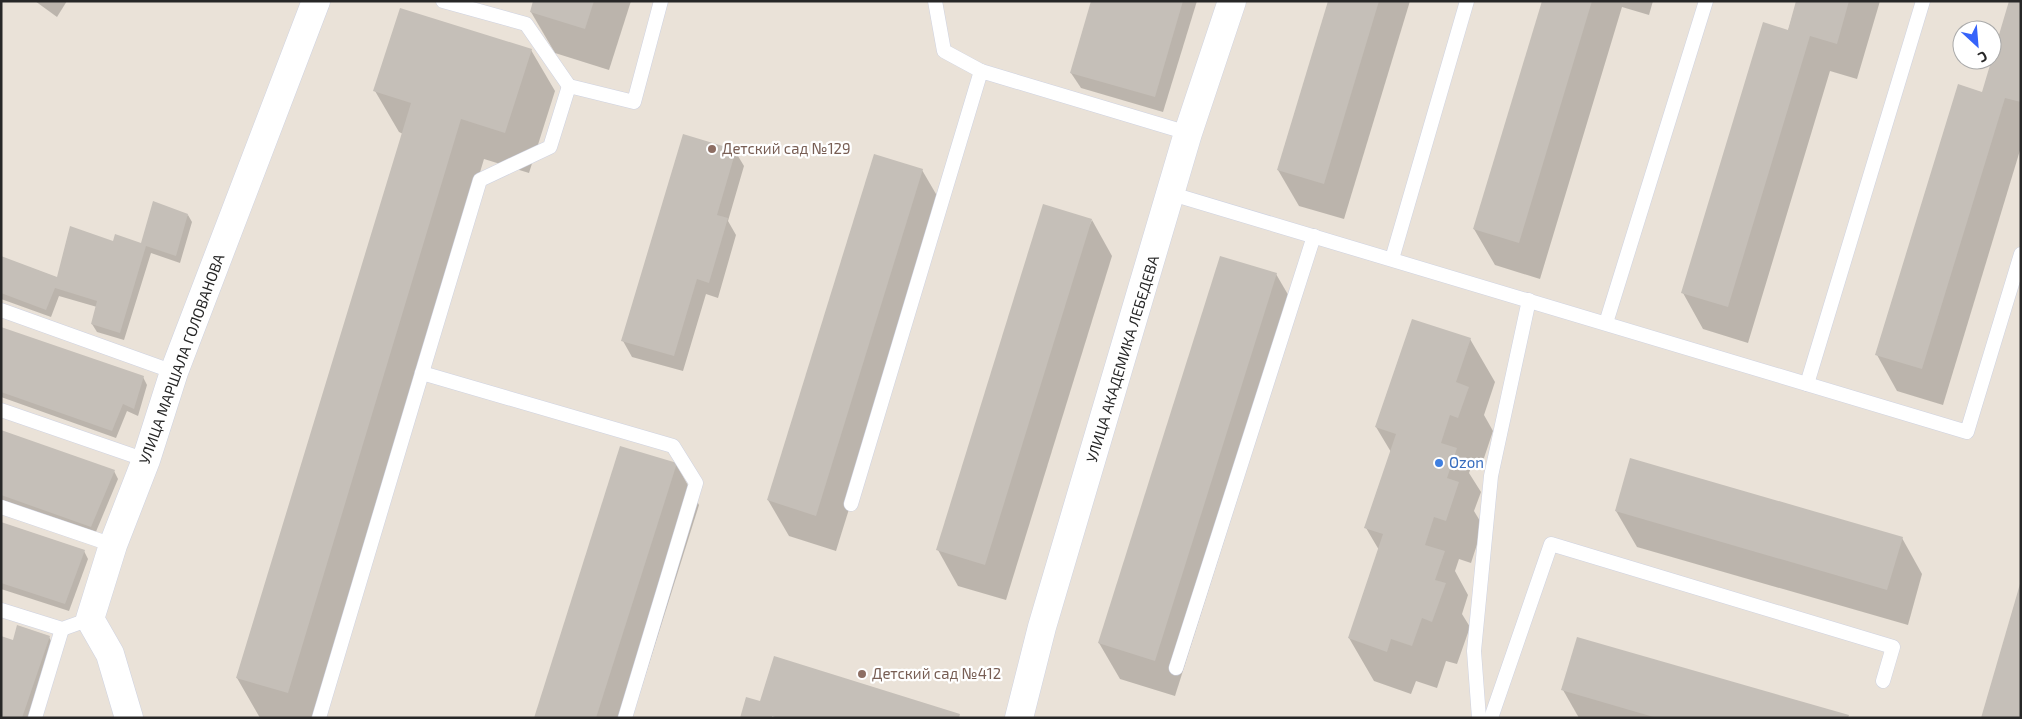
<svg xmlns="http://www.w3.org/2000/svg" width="2022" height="719" viewBox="0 0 2022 719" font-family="'Exo 2',sans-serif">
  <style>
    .shadow { fill: #0003 }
    .building { fill: #c5bfb8 }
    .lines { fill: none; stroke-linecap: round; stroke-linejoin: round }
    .service-casing { stroke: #ced2e1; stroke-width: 15 }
    .minor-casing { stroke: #ced2e1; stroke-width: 29 }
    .service { stroke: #fff; stroke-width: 14 }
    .minor { stroke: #fff; stroke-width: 28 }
    .education-dot { fill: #8d6e63; stroke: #fff; stroke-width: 2 }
    .shop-dot { fill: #3f7fe0; stroke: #fff; stroke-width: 2 }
    .labels { text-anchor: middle; stroke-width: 4.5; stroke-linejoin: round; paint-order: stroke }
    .education-label { font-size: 15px; fill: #785e54; stroke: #fff; text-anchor: start }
    .street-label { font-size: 15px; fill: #272727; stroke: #fff }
    .shop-label { font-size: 15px; fill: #366cbe; stroke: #fff; text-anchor: start }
  </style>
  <rect width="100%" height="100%" fill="#eae2d8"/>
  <g class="shadow">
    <polygon points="35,1 67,1 57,17"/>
    <polygon points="535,1 631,1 609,70 555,53 531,12"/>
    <polygon points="1093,1 1197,1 1163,112 1081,88 1071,73"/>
    <polygon points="1329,1 1410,1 1344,219 1299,206 1278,170"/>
    <polygon points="1543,1 1653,1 1649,15 1622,7 1540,279 1495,265 1474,229"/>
    <polygon points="1797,1 1880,1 1857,79 1830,71 1748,343 1703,329 1683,293 1788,31"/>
    <polygon points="2021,1 2021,147 1943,405 1897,391 1877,355"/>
    <polygon points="531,50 555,91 529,173 484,159 316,718 260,718 237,678 403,134 399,132 375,91"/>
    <polygon points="735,151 744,166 728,221 736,235 718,298 706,294 683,371 632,357 623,341"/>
    <polygon points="922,170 943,206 836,551 789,536 768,500"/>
    <polygon points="188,215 192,222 180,263 151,253 124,340 97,332 92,324 97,307 59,296 51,317 1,299 1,257 58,278 114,243 142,245"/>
    <polygon points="1092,220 1112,256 1006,600 958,586 938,550"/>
    <polygon points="1276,274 1297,310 1175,696 1120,679 1099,643"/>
    <polygon points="1,329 143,377 147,385 138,416 127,411 116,438 1,397"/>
    <polygon points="1470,339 1495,382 1484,415 1493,431 1483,461 1475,458 1469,473 1481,492 1474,511 1483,526 1471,563 1459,559 1455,571 1468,595 1462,614 1470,627 1457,664 1446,661 1437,688 1416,681 1411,694 1374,681 1349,638 1379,550 1366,528 1391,452 1376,427"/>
    <polygon points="1,431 114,471 118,479 95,534 1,501"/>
    <polygon points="676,464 699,505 632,718 535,718"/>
    <polygon points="1616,511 1902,538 1922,574 1908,625 1637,547"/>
    <polygon points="1,523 84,551 88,559 69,611 1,589"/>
    <polygon points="2021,587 2021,718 1982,718"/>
    <polygon points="49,637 53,645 29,718 1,718 13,642"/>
    <polygon points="1563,690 1848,717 1848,718 1579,718"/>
  </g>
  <g class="building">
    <polygon points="533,1 594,1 585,29 530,12"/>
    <polygon points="1091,1 1183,1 1155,97 1070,73"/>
    <polygon points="1328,1 1379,1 1324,184 1277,170"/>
    <polygon points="1542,1 1592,1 1519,243 1473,229"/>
    <polygon points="1796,1 1849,1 1837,44 1810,36 1728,307 1681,293 1763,22 1788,30"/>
    <polygon points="2009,1 2021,1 2021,102 2005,98 1922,369 1875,355 1958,84 1982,92"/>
    <polygon points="400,8 532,49 505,133 461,119 288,693 236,678 411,103 373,91"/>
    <polygon points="683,134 736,150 717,215 728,218 709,283 697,279 674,356 621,341"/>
    <polygon points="874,154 923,169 816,516 767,500"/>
    <polygon points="153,201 188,214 176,256 146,246 120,333 91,324 97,301 55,288 46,310 1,293 1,256 57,277 70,226 113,241 115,234 141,243"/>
    <polygon points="1043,204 1092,219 985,565 936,550"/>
    <polygon points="1220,256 1277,273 1155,661 1098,643"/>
    <polygon points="1412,319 1471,338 1456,382 1469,387 1458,418 1450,415 1441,443 1457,448 1447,478 1459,482 1446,521 1434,517 1425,545 1445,551 1435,580 1446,583 1432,622 1422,618 1412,646 1391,639 1387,652 1348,638 1383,534 1364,528 1396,434 1375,427"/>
    <polygon points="1,327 144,376 134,409 123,404 112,431 1,392"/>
    <polygon points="1,430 115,470 91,527 1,495"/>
    <polygon points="620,446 677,463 596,718 534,718"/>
    <polygon points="1630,458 1903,537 1887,590 1615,511"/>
    <polygon points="1,522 85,550 65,604 1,583"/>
    <polygon points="2020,584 2021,718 1981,718"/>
    <polygon points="17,625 50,636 22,718 1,718 1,636 13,640"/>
    <polygon points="1577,637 1849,715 1848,718 1657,718 1561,690"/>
    <polygon points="774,656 960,714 959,718 778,718 772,716 772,718 740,718 746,697 760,701"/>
  </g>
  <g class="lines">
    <defs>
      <g id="service">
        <polyline points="443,1 526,24 569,86"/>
        <polyline points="935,1 944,51 981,71"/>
        <polyline points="1172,194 1967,432 2021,254"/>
        <polyline points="1392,259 1467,1"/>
        <polyline points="1,310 174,372"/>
        <polyline points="1606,323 1706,1"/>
        <polyline points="422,373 480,180 550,147 569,86 634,102 661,1"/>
        <polyline points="1807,384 1923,1"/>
        <polyline points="1,410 146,460"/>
        <polyline points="851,504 981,71 1188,133"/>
        <polyline points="1,507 113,545"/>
        <polyline points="1,610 62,629 90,619"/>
        <polyline points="1176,668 1314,236"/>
        <polyline points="35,718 62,629"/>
        <polyline points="319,718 422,373 673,446 696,483 625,718"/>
        <polyline points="1479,718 1474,651 1491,476 1529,300"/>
        <polyline points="1491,718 1551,544 1893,647 1883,681"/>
      </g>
      <g id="minor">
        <polyline points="129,718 110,654 90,619 113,545 146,460 174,372 316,1"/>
        <polyline points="1019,718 1042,627 1188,133 1232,1"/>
      </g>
    </defs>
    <use href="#service" class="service-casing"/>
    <use href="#minor" class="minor-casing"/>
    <use href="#service" class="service"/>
    <use href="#minor" class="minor"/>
  </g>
  <g class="education-dot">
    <circle cx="712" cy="149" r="5"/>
    <circle cx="862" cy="674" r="5"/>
  </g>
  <circle class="shop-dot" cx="1439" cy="463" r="5"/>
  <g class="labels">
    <g class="education-label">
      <text x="722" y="154">Детский сад №129</text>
      <text x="872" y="679">Детский сад №412</text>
    </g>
    <g class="street-label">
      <text transform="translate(182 359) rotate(-70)" y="5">УЛИЦА МАРШАЛА ГОЛОВАНОВА</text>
      <text transform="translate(1123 359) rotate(-73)" y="5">УЛИЦА АКАДЕМИКА ЛЕБЕДЕВА</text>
    </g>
    <g class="shop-label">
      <text x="1449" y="468">Ozon</text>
    </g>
  </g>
  <rect width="2022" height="719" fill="none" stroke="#272727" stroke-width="5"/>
  <g transform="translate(1977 45) rotate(154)"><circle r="24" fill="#ffffff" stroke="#a9a9a9"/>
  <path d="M0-4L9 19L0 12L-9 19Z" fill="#3663fa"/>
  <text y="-8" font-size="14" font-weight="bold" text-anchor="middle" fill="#272727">С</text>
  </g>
</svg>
